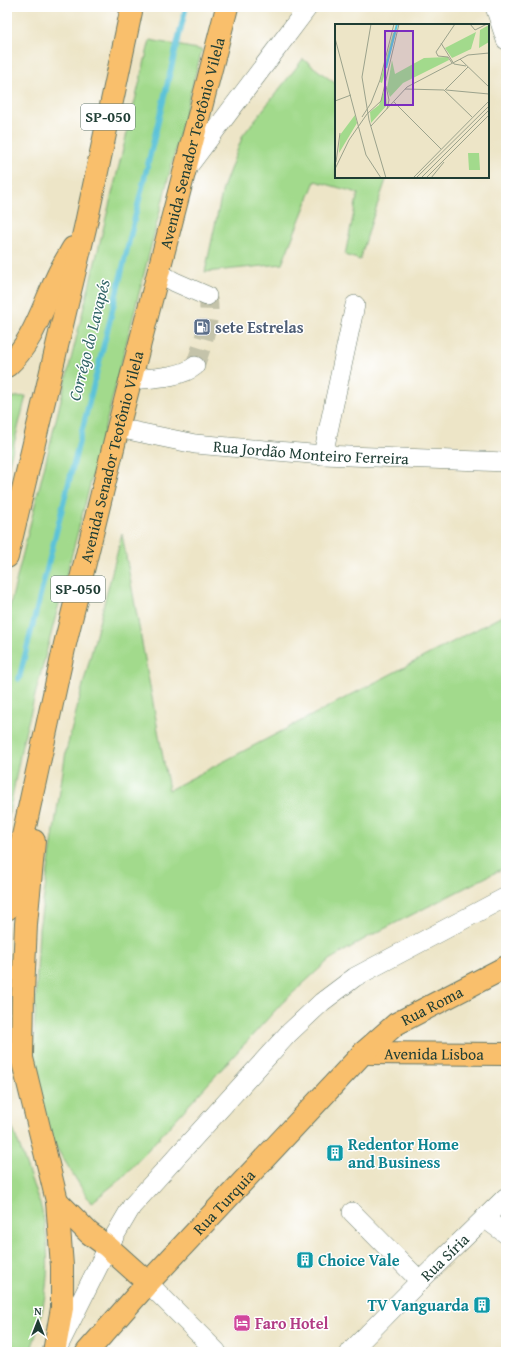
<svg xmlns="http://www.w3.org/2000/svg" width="513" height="1359" viewBox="0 0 513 1359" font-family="'Gentium Book Plus',serif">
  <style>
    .grass { fill: #a2da8c; stroke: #608c60 }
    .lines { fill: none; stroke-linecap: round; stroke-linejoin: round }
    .stream { stroke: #5cc2d9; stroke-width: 5.5 }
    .minor-tunnel { stroke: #c4c3aa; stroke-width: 19; stroke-dasharray: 19 10; stroke-linecap: butt }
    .minor-casing { stroke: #677867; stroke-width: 20 }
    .major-casing { stroke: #677867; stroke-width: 24 }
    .highway-casing { stroke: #677867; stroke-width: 24 }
    .minor { stroke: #fff; stroke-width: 19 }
    .major { stroke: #f9bf6c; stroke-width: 22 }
    .highway { stroke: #f9bf6c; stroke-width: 22 }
    .labels { text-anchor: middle; stroke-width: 3; stroke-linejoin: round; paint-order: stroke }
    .shield { fill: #fff; stroke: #627771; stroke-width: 1 }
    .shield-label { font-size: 15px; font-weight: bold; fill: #1f3d34 }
    .street-label { font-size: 16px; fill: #1f3d34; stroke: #fff }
    .service-label { font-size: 16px; font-weight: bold; fill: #4e5e75; stroke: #fff; text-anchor: start }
    .culture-label { font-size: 16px; font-weight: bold; fill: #0d838f; stroke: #fff; text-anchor: start }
    .hotel-label { font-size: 16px; font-weight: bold; fill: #b23c85; stroke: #fff; text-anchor: start }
    .water-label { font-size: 17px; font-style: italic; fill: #316566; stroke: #fff }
    .inset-river { fill: none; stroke: #5cc2d9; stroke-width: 2 }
    .inset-road { fill: none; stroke: #9ba28c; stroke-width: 1 }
    .view { fill: #7b2cbf; fill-opacity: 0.15; stroke: #7b2cbf; stroke-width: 2 }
    .inset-edge { fill: none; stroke: #1f3d34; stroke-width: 2 }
  </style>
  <rect width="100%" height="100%" fill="#fff"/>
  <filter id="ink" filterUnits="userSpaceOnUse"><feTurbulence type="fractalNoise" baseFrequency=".025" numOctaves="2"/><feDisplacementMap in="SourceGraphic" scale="8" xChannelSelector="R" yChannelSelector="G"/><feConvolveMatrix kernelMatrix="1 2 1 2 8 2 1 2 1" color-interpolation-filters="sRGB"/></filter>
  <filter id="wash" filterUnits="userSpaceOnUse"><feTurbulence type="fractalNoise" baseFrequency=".012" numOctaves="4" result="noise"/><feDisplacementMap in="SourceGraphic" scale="16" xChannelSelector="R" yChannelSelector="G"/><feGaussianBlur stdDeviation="0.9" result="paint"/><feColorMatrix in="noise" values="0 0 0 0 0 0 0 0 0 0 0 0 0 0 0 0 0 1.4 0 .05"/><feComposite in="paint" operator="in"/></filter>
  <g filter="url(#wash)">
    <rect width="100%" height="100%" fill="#ede5c7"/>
    <g class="grass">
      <polygon points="150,40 202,50 181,128 100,447 22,745 7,824 7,618"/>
      <polygon points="303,59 336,84 336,177 387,177 372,220 360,260 345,255 358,193 315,181 282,264 205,272 223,188 243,135"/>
      <polygon points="26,396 7,472 7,398"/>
      <polygon points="122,534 169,790 506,614 506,867 368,937 329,960 282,1003 123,1177 91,1203 46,1131 33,1058 39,929 66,751"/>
      <path d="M7,1114C16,1136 24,1159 32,1182C35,1192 40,1202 42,1211C53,1259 47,1307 30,1352H7Z"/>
    </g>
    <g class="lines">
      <polyline class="stream" points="19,679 110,320 186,7"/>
    </g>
  </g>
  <g filter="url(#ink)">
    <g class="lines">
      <path class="minor-tunnel" d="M195,366C201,349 214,313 207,296"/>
      <defs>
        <g id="minor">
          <polyline points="495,7 506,40"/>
          <polyline points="187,168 308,7"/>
          <polyline points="159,273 175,282 207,296"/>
          <path d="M131,380C149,378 181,378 195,366"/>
          <path id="s1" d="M118,428L195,444L323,455L506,462"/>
          <polyline points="323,455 355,305"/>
          <polyline points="352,1212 420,1281"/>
          <polyline points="484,1218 506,1234"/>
          <polyline points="148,1283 217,1352"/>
          <polyline points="59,1345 108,1247 132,1206 288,1034 322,1002 355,977 506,897"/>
          <path id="s2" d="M350,1352L420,1281L506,1197"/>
        </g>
        <g id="major">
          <path id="s3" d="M363,1053L506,1054"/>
          <path id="s4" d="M87,1352L148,1283L363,1053L396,1024L506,967"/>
        </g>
        <g id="highway">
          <path d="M7,366C33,343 43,306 58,275C62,266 68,257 73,248"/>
          <polyline points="7,557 85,228 132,7"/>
          <polyline points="34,841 26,924 23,993 22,1058 57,1201 62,1266 62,1308 54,1352"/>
          <path id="s5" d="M7,909L65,644L118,428L227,7"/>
          <polyline points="57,1201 89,1233 108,1247 148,1283"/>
        </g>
      </defs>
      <use href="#minor" class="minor-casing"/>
      <use href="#major" class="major-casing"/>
      <use href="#highway" class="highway-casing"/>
      <use href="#minor" class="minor"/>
      <use href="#major" class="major"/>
      <use href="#highway" class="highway"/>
    </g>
  </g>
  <defs>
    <symbol id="fuel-square" viewBox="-11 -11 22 22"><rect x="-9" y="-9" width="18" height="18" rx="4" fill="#5c6f8a" stroke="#fff"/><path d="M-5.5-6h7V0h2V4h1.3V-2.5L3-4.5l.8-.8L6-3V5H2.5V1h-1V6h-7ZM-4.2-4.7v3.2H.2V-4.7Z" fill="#fff"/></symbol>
    <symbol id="building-square" viewBox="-11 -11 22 22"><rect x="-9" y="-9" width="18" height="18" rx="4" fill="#0f9aa8" stroke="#fff"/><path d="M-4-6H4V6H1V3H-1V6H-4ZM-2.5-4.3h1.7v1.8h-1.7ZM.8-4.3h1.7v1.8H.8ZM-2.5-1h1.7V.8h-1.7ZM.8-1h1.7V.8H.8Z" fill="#fff"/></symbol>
    <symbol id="hotel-square" viewBox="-11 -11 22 22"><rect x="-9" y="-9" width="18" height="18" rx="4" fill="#d1479c" stroke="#fff"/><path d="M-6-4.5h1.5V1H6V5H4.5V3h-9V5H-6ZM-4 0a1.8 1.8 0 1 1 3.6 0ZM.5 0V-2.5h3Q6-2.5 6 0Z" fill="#fff"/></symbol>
  </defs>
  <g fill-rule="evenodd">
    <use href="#fuel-square" x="192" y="317" width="20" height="20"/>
    <use href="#building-square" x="325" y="1143" width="20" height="20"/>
    <use href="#building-square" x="295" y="1250" width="20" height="20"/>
    <use href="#building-square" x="472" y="1295" width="20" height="20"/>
    <use href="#hotel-square" x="232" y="1313" width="20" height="20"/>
  </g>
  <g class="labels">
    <g class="shield">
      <rect x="81" y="104" width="54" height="26" rx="3"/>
      <rect x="51" y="576" width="54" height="26" rx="3"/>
    </g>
    <g class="shield-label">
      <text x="108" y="122">SP-050</text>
      <text x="78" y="594">SP-050</text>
    </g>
    <g class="street-label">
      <text dy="6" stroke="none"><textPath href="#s5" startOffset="788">Avenida Senador Teotônio Vilela</textPath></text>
      <text dy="6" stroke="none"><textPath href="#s1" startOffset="195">Rua Jordão Monteiro Ferreira</textPath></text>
      <text dy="6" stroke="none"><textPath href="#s5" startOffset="464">Avenida Senador Teotônio Vilela</textPath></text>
      <text dy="6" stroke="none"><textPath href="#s4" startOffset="491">Rua Roma</textPath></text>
      <text dy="6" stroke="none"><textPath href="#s3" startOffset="71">Avenida Lisboa</textPath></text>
      <text dy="6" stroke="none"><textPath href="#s4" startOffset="203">Rua Turquia</textPath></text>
      <text dy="6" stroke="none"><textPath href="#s2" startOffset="134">Rua Síria</textPath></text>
    </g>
    <g class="service-label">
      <text x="215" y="333">sete Estrelas</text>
    </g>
    <g class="culture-label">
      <text x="348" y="1150">Redentor Home<tspan x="348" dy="18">and Business</tspan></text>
      <text x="318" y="1266">Choice Vale</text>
      <text x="469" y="1311" text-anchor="end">TV Vanguarda</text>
    </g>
    <g class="hotel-label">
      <text x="255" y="1329">Faro Hotel</text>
    </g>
    <g class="water-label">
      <text transform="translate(89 340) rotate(-76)" y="6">Corrégo do Lavapés</text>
    </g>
  </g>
  <g transform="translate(335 24)">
    <rect width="154" height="154" fill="#ede5c7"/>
    <path d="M154,1V18L144,24L145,6ZM141,8L136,25L117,34L110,24ZM58,9H61L47,59L45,58ZM113,33L114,36L68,59L55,73L52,65L57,36L60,50L89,34ZM50,65L52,81L36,99L35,88L44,81ZM20,91L22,99L4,129L5,111ZM133,129H144L145,146H134Z" fill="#a2da8c"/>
    <path class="inset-river" d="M51,44L62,0"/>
    <path class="inset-road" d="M36,0L27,53L34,96L51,154M135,0L140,6L152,0M0,14L31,131L46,154M106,19L119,40L131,42M125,35L154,63M117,39L113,33L103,32L101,28L120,0M51,62L54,76L52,85M70,65L109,66L137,93M110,66L133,43M111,66L154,70M0,77L16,71M59,78L106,125M27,93L36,79L45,56L59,0M36,102L72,63L133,31L154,29M1,138L5,109M0,145L14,116L32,90L46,77L64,0M78,154L154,77M81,154L154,82M86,154L154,86M91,154L154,91M96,154L109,138"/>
    <path class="view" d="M50,7H78V81H50Z"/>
    <rect width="154" height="154" class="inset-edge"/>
  </g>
  <rect width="513" height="1359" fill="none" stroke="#fff" stroke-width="24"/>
  <g transform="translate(38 1321)" stroke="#ffffff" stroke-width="3" paint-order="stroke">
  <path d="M0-3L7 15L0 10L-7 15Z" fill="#1f3d34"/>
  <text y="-6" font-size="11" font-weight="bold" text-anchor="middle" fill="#1f3d34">N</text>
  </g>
</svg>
